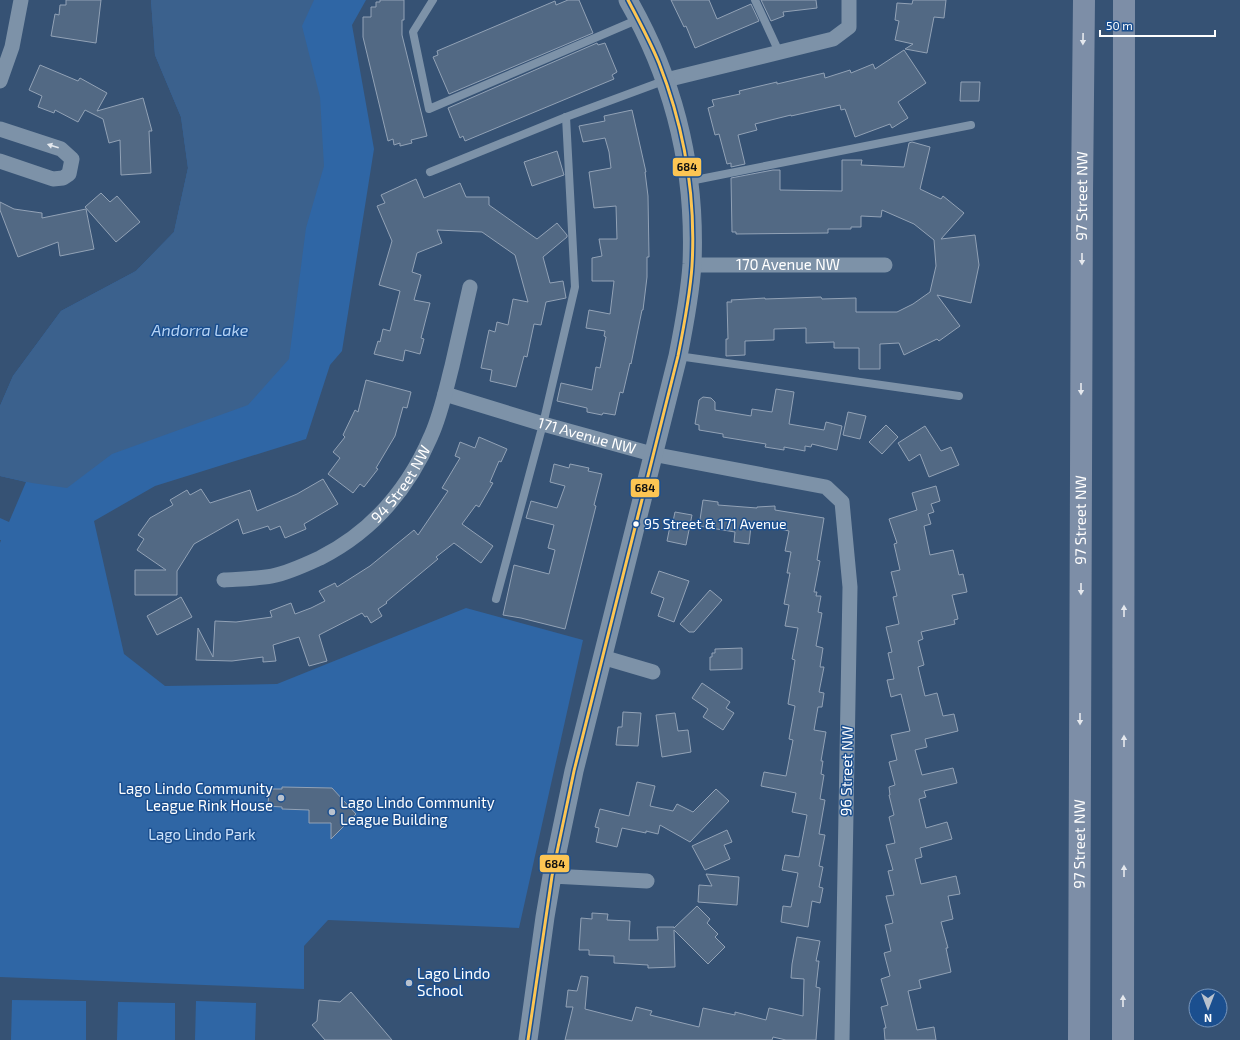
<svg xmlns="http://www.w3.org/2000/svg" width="1240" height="1040" viewBox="0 0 1240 1040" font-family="'Exo 2',sans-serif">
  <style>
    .green { fill: #2f66a5 }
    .water { fill: #3b618d }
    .building { fill: #526984; stroke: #92a2b6 }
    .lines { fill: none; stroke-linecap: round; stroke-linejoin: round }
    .service { stroke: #7d92a8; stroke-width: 8 }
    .minor { stroke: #7d92a8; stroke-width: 15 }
    .tertiary { stroke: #7d92a8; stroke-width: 19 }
    .primary { stroke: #7d8ea7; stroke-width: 22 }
    .bus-1-casing { stroke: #1b4f8f; stroke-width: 6 }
    .bus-1 { stroke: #fcc553; stroke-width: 3 }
    .oneway { fill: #e5e8ed }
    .oneway2 { fill: #e5e9ee }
    .bus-dot { fill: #fff; stroke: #1b4f8f; stroke-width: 1.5 }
    .poi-dot { fill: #b9c2ce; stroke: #1b4f8f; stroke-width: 1.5 }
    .labels { text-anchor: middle; stroke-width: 3; stroke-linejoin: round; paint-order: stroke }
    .bus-label { font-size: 14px; fill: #fff; stroke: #1b4f8f; text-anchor: start }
    .street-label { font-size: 15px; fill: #fff; stroke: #1b4f8f }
    .poi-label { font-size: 15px; fill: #fff; stroke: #1b4f8f; text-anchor: start }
    .park-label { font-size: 15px; fill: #cfe3fa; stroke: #1b4f8f }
    .water-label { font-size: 16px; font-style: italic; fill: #b5d3f5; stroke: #1b4f8f }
    .line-badge { stroke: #1b4f8f; stroke-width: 1.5 }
    .pale-badge-label { font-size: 11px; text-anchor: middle; font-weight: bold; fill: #111 }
  </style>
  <rect width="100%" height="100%" fill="#365274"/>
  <g class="green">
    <polygon points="151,0 366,0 352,25 374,149 342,351 330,365 306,439 155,486 94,521 124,654 165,686 277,684 466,608 583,640 519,928 328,920 304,946 304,989 0,977 0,543 1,540 0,540 0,518 9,522 26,482 0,476 0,406 13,376 61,311 136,271 174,232 188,168 181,117 155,55"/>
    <polygon points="12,1000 86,1001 86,1040 11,1040"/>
    <polygon points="196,1001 256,1003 255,1040 195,1040"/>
    <polygon points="118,1002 175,1003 175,1040 117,1040"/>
  </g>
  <polygon class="water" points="151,0 314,0 302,26 320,97 324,166 306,228 289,359 248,405 112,454 67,488 32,483 0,476 0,406 13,376 61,311 136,271 174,232 188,168 181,117 155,55"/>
  <g class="building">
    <polygon points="66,0 101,0 96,43 51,36 55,14 59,15 60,5 66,5"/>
    <polygon points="380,0 404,0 404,20 402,20 402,35 427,136 411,140 412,143 400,146 400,143 394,145 393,139 388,141 363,37 363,17 371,17 371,7 376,7 376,2 380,2"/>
    <polygon points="568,0 579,0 593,33 449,94 433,57 438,55 437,51 555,1 556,5"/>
    <polygon points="671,0 709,0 717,19 751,4 759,21 695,48 686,26 684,27"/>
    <polygon points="761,0 816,0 817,8 783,12 784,16 771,21"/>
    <polygon points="913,0 946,0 944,18 934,17 927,53 905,49 913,44 895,40 899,21 895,20 897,3 912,4"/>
    <polygon points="597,43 598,45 605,43 617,72 612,75 614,79 465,141 463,136 460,138 448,108"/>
    <polygon points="904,50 926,83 898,102 908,118 892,128 890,124 855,137 845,109 841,110 840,105 791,116 791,115 755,124 757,130 738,135 745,164 731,167 731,163 727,164 719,134 715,135 708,108 714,106 712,100 740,94 739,91 777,82 777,84 824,73 825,78 850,70 851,73 873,64 875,69"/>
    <polygon points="40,65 78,81 80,78 107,93 97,111 143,98 152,131 149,131 151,173 121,175 120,140 109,143 103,119 85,110 78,122 55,110 54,113 38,107 42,96 29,90"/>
    <polygon points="961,82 980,82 979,101 960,101"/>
    <polygon points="632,110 646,172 645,172 648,196 649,257 647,257 647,277 643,310 642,310 631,364 630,363 623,393 620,392 615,415 603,413 602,415 587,412 587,408 557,401 561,383 592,390 596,367 600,368 606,337 604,336 605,331 586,328 589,310 610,314 614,281 592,281 592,258 602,256 599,239 617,239 616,206 594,208 589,172 611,168 609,152 605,138 583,142 579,126 605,121 604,116"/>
    <polygon points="912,142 930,147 920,189 941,199 943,196 964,213 941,239 975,235 979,265 971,303 937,295 960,326 939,341 937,339 904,355 899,343 880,344 880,369 859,369 859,348 834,348 834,342 806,343 806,328 774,329 774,340 745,341 745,355 726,356 726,339 728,339 727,302 732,302 731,300 765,298 765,299 821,297 822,299 856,298 856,312 897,312 913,304 930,292 936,266 934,240 914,224 882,210 881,217 861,216 861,227 851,227 851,229 828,229 828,233 736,234 736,232 732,232 731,178 773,170 780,170 780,190 842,191 842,160 862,160 861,165 904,167 909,143"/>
    <polygon points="557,151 564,175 532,186 524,162"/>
    <polygon points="416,179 424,198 460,183 466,197 489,197 489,205 537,239 557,223 567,235 567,237 543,257 550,283 563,281 566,298 546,302 541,325 534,324 527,357 524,356 516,387 490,381 492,370 481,368 489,330 495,332 497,322 508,325 513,299 528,302 515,255 482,232 437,230 442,243 417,253 412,272 421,275 414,300 430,303 421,338 424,339 420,354 405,350 403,361 374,354 378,341 380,342 383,329 390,331 400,291 379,285 392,241 377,206 385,203 381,195"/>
    <polygon points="101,193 110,202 117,196 140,222 116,242 85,207"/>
    <polygon points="0,202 14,209 42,213 42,218 86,209 94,249 60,256 58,242 18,257 0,210"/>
    <polygon points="366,380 411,392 407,408 403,407 395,436 376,468 378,469 364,487 360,484 353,493 328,474 340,458 333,452 345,437 343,435 355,410 358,412"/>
    <polygon points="776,389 794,392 789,424 824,430 826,422 842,426 837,450 812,444 811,447 805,446 805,451 784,447 784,450 765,447 766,444 723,437 723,434 699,430 699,425 695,424 699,400 703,397 711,398 715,402 715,410 751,416 752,409 772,412"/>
    <polygon points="848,412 866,416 860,439 843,435"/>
    <polygon points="886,425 898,437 882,454 869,442"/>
    <polygon points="925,426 941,451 951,447 959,465 929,477 920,454 909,461 898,443"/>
    <polygon points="479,437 507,449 501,462 499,461 490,482 493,483 479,507 476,505 462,524 493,546 481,563 454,543 436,557 438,559 386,602 387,603 378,609 382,616 371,623 367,616 365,617 362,613 319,635 327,661 309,666 299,637 273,645 276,661 263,662 263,657 232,661 196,660 198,628 213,657 215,621 236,622 272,617 270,611 291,603 295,614 311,608 325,601 319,591 335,583 337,587 370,566 414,530 418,535 448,491 442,488 460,458 455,456 460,442 475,448"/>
    <polygon points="554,464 569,468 570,464 589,468 588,471 602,474 594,505 596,506 565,629 521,618 503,615 514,565 549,574 555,550 548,548 554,525 526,518 531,501 557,508 565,486 550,482"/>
    <polygon points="323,479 338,504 304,524 306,529 285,538 280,526 270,530 268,526 243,534 238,519 194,544 177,571 177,595 135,595 135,570 166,570 137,550 144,539 138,535 150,518 173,505 170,500 187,490 190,495 201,489 210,503 250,490 257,511 297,494"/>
    <polygon points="936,486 940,501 931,504 934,512 928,514 931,524 924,526 930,555 953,550 959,575 963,574 967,592 952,595 958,619 954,620 955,624 921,632 923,639 918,641 924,665 918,667 925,696 937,693 943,716 954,714 958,731 925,739 927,747 915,750 922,775 953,768 957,783 924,791 926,797 919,799 926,828 947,822 952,839 920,848 922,857 915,859 921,884 956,876 960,894 948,896 953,919 941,922 948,948 946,948 951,972 919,980 921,988 908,991 917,1030 934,1027 936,1040 885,1040 884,1028 886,1028 881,1007 888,1005 881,979 890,976 884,953 891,951 885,925 893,923 886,896 894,895 888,871 893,870 886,845 895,843 889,817 894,815 889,795 890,795 889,787 895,785 889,762 897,760 891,735 910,731 901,694 891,697 887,680 894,679 888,653 892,652 886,627 899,624 893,597 897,596 891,572 900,570 894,544 897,543 889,519 917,510 912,493"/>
    <polygon points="703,500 718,502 718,505 757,508 757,507 775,506 775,510 824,518 817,560 820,561 814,592 817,592 816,596 821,596 818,612 822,613 816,646 823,648 820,667 824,667 819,692 824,693 822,707 818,707 814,730 826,732 821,761 823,761 821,774 824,775 820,799 825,800 819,834 825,835 819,866 823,867 819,887 823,888 820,903 812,901 808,927 781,922 783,906 791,907 798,873 782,870 785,855 799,857 807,815 792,812 796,793 761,786 764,772 786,776 793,740 789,739 795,706 788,704 795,660 792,659 798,628 785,626 789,605 784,604 790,573 787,573 791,552 785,551 789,531 780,529 781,525 751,526 749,544 734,542 735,532 699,526"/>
    <polygon points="675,512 692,515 686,545 667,541 670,526 672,526"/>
    <polygon points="659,571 689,581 674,622 658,616 664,598 651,593"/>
    <polygon points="710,590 722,600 694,632 689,632 680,624"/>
    <polygon points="181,597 192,617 157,635 147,616"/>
    <polygon points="742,648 742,669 710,670 710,657 712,657 712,653 715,653 715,649"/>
    <polygon points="702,683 730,702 726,708 734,713 723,730 703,717 708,709 692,698"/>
    <polygon points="623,712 641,713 638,746 616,745 618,727 622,727"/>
    <polygon points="675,713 678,731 688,730 691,752 662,757 656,715"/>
    <polygon points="637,782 655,786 650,806 673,811 677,804 693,812 716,789 729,801 690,842 660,825 658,834 646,831 646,833 622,828 617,847 596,842 599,828 595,827 600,809 629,816"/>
    <polygon points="282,787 332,788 356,814 331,839 331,823 309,823 309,810 282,809 282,807 268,806 269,789 282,789"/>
    <polygon points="727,830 732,842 724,845 730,859 705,870 692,846"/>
    <polygon points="706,874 739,877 737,905 698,902 699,885 712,886"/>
    <polygon points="697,906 710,919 707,923 718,934 715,937 725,947 708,964 674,930 675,967 648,968 648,965 614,963 614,956 589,955 589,950 579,950 581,918 592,919 592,913 608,914 607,920 630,921 629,940 658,940 657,927 674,927 674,928"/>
    <polygon points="797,937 820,941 816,961 819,961 816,987 820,988 816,1040 786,1040 773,1037 772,1040 565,1040 573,1007 566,1007 568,990 577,991 581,976 588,977 585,1009 632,1021 636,1007 652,1011 650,1015 699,1027 703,1008 735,1015 735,1012 766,1020 769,1008 803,1016 804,979 791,978 792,964"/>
    <polygon points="351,992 392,1040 325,1040 312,1025 317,1021 319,1000 340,1002"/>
  </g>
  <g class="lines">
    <g class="service">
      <polyline points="433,0 413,32 429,109 639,19"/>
      <polyline points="755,0 779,52"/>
      <polyline points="430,172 566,117 666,80"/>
      <polyline points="690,181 971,125"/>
      <polyline points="678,356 959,396"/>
      <polyline points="496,599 543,424 575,287 566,117"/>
    </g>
    <g class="minor">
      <polyline points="666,80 833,39 849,27 849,0"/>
      <polyline points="0,81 12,47 21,0"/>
      <polyline points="0,129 61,149 72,159 69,174 63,178 53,179 0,161"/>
      <path id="s1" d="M692,265H885"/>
      <path id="s2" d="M445,394L543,424L652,454L826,487L842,502L850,587L842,1040"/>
      <path id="s3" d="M224,580C240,579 256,579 272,576C288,573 305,565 320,558C373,531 408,490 431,436C441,414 446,389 452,366C458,340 464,313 470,287"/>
      <polyline points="602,657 653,672"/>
      <polyline points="552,876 647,881"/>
    </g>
    <path class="tertiary" d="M528,1040L545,917L552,876L574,771L678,356C684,326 690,295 692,264C696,169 675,82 628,0"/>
    <g class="primary">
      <path id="s4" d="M1079,1040L1082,192L1084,0"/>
      <polyline points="1123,1040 1124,0"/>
    </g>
    <defs>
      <path id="bus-1" d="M528,1040L552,876L574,771L678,356C684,326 690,296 692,266C696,197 684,127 659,63C650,41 639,21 628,0"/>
    </defs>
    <use href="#bus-1" class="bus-1-casing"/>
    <use href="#bus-1" class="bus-1"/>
  </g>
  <defs><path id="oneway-solid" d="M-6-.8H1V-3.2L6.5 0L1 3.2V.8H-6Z"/></defs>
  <g class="oneway">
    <use href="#oneway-solid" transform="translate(1083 39) rotate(91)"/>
    <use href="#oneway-solid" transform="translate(1082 259) rotate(90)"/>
    <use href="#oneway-solid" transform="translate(1081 389) rotate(90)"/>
    <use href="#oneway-solid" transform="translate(1081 589) rotate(90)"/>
    <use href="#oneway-solid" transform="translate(1124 611) rotate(-90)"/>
    <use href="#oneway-solid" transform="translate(1080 719) rotate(90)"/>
    <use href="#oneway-solid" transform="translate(1124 741) rotate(-90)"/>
    <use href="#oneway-solid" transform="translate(1124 871) rotate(-90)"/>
    <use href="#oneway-solid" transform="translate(1123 1001) rotate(-90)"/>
  </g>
  <use class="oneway2" href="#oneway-solid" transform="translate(53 146) rotate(-162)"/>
  <circle class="bus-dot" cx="636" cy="524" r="3.5"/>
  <g class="poi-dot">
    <circle cx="281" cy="798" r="4"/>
    <circle cx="332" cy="812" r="4"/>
    <circle cx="409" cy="983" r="4"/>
  </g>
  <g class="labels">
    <g class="bus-label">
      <text x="644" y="529">95 Street &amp; 171 Avenue</text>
    </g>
    <g class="street-label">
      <text dy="5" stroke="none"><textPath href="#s4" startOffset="844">97 Street NW</textPath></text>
      <text dy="5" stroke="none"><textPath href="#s1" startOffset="96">170 Avenue NW</textPath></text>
      <text dy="5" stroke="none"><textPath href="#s2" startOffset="148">171 Avenue NW</textPath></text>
      <text dy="5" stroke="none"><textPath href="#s3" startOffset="211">94 Street NW</textPath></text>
      <text dy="5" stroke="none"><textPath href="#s4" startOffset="520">97 Street NW</textPath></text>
      <text transform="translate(847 771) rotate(-89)" y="5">96 Street NW</text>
      <text dy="5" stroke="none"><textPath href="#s4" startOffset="196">97 Street NW</textPath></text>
    </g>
    <g class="poi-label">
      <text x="273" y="794" text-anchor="end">Lago Lindo Community<tspan x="273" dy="17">League Rink House</tspan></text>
      <text x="340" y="808">Lago Lindo Community<tspan x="340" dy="17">League Building</tspan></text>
      <text x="417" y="979">Lago Lindo<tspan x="417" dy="17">School</tspan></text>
    </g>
    <g class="park-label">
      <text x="202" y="840">Lago Lindo Park</text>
    </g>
    <g class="water-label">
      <text x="200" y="336">Andorra Lake</text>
    </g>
  </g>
  <g class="line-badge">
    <rect x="672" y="157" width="30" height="20" rx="4" fill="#fcc553"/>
    <rect x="630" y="478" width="30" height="20" rx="4" fill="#fcc553"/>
    <rect x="539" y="854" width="31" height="19" rx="4" fill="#fcc553"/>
  </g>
  <g class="pale-badge-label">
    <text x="687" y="171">684</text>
    <text x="645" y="492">684</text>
    <text x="555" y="868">684</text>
  </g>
  <g transform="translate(1208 1008) rotate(180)"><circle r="19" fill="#1b4f8f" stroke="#7695bc"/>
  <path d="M0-3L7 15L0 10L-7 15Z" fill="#b9c2ce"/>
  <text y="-6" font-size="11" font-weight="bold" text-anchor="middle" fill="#ffffff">N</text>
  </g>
  <path d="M1100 30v6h115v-6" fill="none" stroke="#ffffff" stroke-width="2"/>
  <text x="1106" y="30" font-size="12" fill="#ffffff" stroke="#1b4f8f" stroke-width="3" paint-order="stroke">50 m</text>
</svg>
